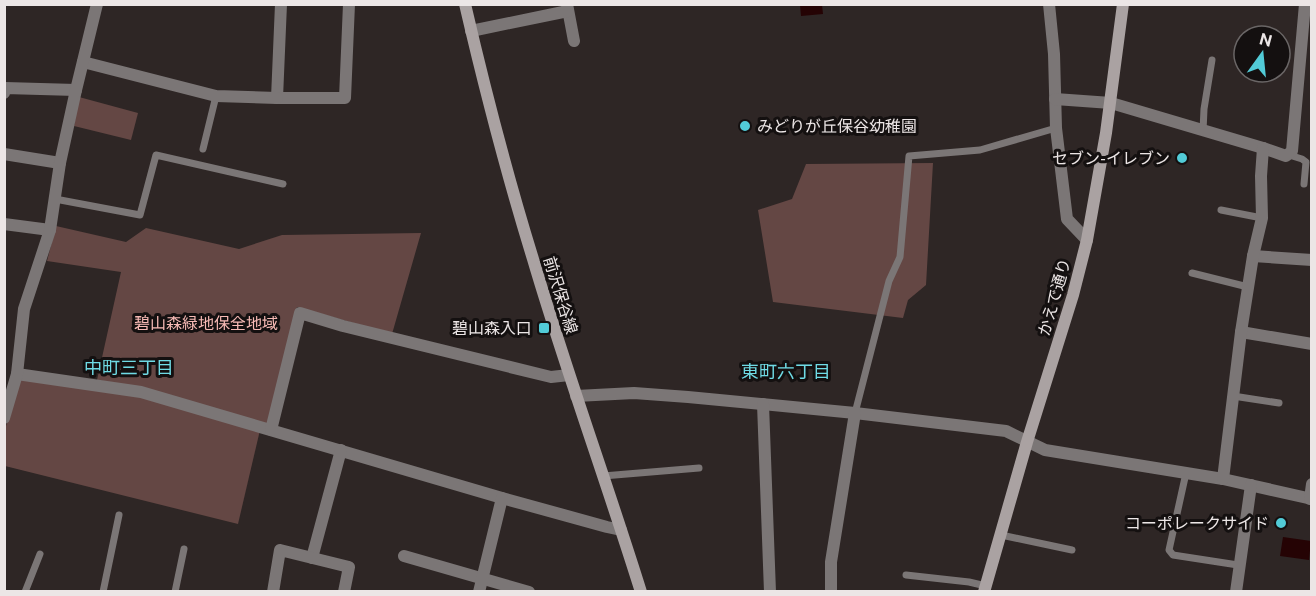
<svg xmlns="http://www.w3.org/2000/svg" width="1316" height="596" viewBox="0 0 1316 596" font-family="'Public Sans','Noto Sans JP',sans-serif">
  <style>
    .green { fill: #644744 }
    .water { fill: #250304 }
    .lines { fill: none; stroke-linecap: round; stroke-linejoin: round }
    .lane { stroke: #7b7676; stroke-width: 7 }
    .street { stroke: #7b7676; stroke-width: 12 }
    .secondary { stroke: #aaa2a2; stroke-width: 12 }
    .poi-dot { fill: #52cbd7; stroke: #141010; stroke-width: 2 }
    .labels { text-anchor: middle; stroke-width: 6; stroke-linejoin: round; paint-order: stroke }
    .poi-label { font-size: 16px; fill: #ece6e6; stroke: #141010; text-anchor: end }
    .street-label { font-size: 16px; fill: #ece6e6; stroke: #141010 }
    .park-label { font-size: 16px; fill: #f7bab5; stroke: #141010 }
    .neighbourhood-label { font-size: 18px; fill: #6fdbe5; stroke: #141010 }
  </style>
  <rect width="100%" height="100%" fill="#2e2625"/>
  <g class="green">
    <polygon points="79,97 138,113 131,140 74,126"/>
    <polygon points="933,163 926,285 908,300 903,318 773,302 758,210 792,199 806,164"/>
    <polygon points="56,226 126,242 146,228 239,249 282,235 421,233 392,334 297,307 267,424 139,387 97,380 121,272 47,261"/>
    <polygon points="18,379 143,396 260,430 238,524 5,466 5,430"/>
  </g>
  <g class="water">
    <polygon points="800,5 822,5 823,14 801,16"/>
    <polygon points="1283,537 1311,541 1309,560 1280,556"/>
  </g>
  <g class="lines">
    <g class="lane">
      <polyline points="1203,131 1204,109 1212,60"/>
      <polyline points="203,149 216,96"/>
      <polyline points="1289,155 1302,159 1306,162 1304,184"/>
      <polyline points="55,199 140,215 156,155 283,184"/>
      <polyline points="1221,210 1262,218"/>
      <polyline points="1192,273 1248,287"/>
      <polyline points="1233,396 1279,403"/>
      <polyline points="855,413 889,281 900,257 909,156 980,150 1056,128"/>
      <polyline points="1186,473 1169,550 1173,555 1238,565"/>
      <polyline points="603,476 699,468"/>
      <polyline points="1001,535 1072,550"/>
      <polyline points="906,575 969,582 986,586"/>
      <polyline points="25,592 40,554"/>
      <polyline points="103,592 119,515"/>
      <polyline points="175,592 184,549"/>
    </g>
    <g class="street">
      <polyline points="281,4 277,98 345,98 349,4"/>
      <polyline points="567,4 574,41"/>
      <polyline points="1049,4 1054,54 1056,128 1067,219 1087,240"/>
      <polyline points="471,31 568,11"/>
      <polyline points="83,62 216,96 277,98"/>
      <polyline points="4,93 5,88 76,90"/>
      <polyline points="1055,99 1111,103 1263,148 1286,156 1292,151 1305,4"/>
      <polyline points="4,154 60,163"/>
      <polyline points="4,224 50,230"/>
      <polyline points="1253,256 1312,260"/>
      <polyline points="1241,332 1312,344"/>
      <polyline points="17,374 141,392 502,498 607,527 621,530"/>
      <polyline points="576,396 634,393 688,397 855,413 1006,431 1045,450 1223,479 1312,499"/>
      <polyline points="763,404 770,592"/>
      <polyline points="4,418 17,374 24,309 50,230 60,163 76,90 97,4"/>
      <polyline points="271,430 300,313 343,326 551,377 569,375"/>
      <polyline points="1223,479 1241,332 1253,256 1262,218 1261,176 1263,148"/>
      <polyline points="1310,499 1312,484"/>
      <polyline points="404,556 529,592"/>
      <polyline points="312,558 341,450"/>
      <polyline points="273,592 280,550 349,567 344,592"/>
      <polyline points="479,592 502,498"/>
      <polyline points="831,592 831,562 855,413"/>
      <polyline points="1236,592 1251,485"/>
    </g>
    <g class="secondary">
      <path d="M465,4C485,90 507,175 533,259C566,371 606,480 641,592"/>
      <polyline points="984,592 1027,442 1073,295 1087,240 1106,133 1123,4"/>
    </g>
  </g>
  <g class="poi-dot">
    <circle cx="745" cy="126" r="6"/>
    <circle cx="1182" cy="158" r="6"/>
    <rect x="538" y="322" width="12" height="12" rx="3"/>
    <circle cx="1281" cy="523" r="6"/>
  </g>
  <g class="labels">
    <g class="poi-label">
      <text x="757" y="132" text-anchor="start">みどりが丘保谷幼稚園</text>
      <text x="1170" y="164">セブン-イレブン</text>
      <text x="532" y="334">碧山森入口</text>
      <text x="1269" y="529">コーポレークサイド</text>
    </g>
    <g class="street-label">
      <text transform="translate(561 295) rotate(73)" y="6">前沢保谷線</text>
      <text transform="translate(1054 297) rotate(-74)" y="6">かえで通り</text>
    </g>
    <g class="park-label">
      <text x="206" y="329">碧山森緑地保全地域</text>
    </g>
    <g class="neighbourhood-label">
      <text x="129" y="374">中町三丁目</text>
      <text x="786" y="378">東町六丁目</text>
    </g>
  </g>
  <rect width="1316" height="596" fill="none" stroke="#ece6e6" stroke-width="12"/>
  <g transform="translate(1262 54) rotate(15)"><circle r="28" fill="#141010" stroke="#6a6666" stroke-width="1.5"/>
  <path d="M0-4.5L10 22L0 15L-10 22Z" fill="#52cbd7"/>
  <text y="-9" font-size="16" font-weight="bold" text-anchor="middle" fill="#ece6e6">N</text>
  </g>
</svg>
